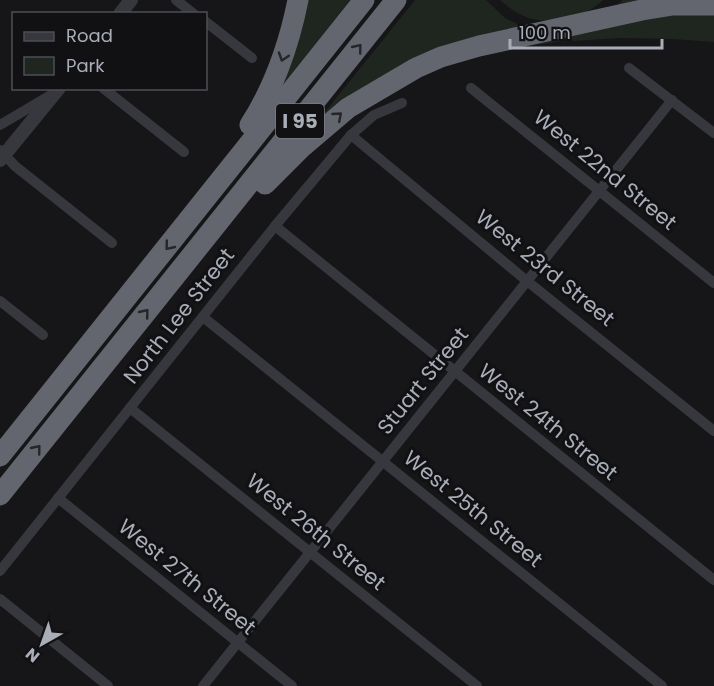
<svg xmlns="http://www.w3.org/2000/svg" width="714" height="686" viewBox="0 0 714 686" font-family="Poppins,sans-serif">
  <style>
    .green { fill: #1e261f }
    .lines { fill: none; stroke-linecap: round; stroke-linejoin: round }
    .minor { stroke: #37383d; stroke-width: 10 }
    .tertiary { stroke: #37383d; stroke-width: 14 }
    .motorway { stroke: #63666e; stroke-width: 21 }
    .oneway { stroke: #26262a }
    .labels { text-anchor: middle; stroke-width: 6; stroke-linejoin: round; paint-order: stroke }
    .shield { fill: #111113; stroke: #7b7e86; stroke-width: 1.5 }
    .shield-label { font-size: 20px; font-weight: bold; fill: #a8adb8 }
    .street-label { font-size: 21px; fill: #a8adb8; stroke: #111113 }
  </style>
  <rect width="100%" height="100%" fill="#161618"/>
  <g class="green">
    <polygon points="303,0 350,0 277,92"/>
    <polygon points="415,0 486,0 505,18 526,28 601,19 623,0 714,0 714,42 672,39 621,38 556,42 497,51 412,76 304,138"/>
    <path d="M500,0H603C593,10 584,13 570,17C542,25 522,20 500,0Z"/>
  </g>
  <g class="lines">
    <g class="minor">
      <polyline points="176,0 194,14"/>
      <polyline points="206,22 252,58"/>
      <polyline points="629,68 714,133"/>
      <polyline points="103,88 184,152"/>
      <polyline points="471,88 714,283"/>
      <polyline points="0,125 49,96"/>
      <polyline points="351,135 527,281 714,431"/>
      <polyline points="0,150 15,166 112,243"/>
      <polyline points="275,226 714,580"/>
      <polyline points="0,301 43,335"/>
      <polyline points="203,317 662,686"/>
      <polyline points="130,408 477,686"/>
      <polyline points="58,498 292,686"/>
      <polyline points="0,571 275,226 351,135 374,115 402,103"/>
      <polyline points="0,599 108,686"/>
      <polyline points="203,686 672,100"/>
    </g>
    <g class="tertiary">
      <polyline points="120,14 131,0"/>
      <polyline points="0,160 59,88"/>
    </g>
    <g class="motorway">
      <path d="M250,125C275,86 289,45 298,0"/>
      <polyline points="265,184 301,148 348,108 416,68 441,57 479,46 642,10 673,5 714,5"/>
      <polyline points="0,456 364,0"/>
      <polyline points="0,495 396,0"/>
    </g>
  </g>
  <defs><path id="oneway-chevron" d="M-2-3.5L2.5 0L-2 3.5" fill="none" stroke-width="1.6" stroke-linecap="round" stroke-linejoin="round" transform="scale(1.5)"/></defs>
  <g class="oneway">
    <use href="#oneway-chevron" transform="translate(358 48) rotate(-51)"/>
    <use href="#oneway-chevron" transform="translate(283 57) rotate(108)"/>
    <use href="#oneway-chevron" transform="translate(338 116) rotate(-41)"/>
    <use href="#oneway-chevron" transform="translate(169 246) rotate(129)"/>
    <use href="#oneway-chevron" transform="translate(145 313) rotate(-51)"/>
    <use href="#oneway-chevron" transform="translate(37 449) rotate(-51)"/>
  </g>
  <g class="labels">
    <rect class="shield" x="276" y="104" width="48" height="34" rx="4.5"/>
    <g class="shield-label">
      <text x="300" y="128">I 95</text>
    </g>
    <g class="street-label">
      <text transform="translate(605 170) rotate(39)" y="7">West 22nd Street</text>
      <text transform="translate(545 268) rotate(39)" y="7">West 23rd Street</text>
      <text transform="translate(179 316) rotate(-52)" y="7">North Lee Street</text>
      <text transform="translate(423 381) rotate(-51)" y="7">Stuart Street</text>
      <text transform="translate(548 422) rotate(39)" y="7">West 24th Street</text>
      <text transform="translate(473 509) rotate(39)" y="7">West 25th Street</text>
      <text transform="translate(316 532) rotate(39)" y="7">West 26th Street</text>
      <text transform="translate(187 577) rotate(39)" y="7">West 27th Street</text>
    </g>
  </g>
  <rect x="12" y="12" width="195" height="78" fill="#111113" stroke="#4d4f55" stroke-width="1.5"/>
  <rect x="24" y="32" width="30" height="9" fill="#37383d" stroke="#4d4f55" stroke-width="1.5"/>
  <text x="66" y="42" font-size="18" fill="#a8adb8">Road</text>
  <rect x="24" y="57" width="30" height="18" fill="#1e261f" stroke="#4d4f55" stroke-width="1.5"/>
  <text x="66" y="72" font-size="18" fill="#a8adb8">Park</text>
  <g transform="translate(42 644) rotate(220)" stroke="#111113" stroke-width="4.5" paint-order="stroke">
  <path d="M0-4.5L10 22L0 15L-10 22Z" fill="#a8adb8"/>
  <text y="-9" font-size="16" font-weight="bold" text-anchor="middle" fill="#a8adb8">N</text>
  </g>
  <path d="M510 39v9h152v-9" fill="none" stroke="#a8adb8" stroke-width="3"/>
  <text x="519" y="39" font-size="18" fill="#a8adb8" stroke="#111113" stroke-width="4.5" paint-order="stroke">100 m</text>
</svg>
